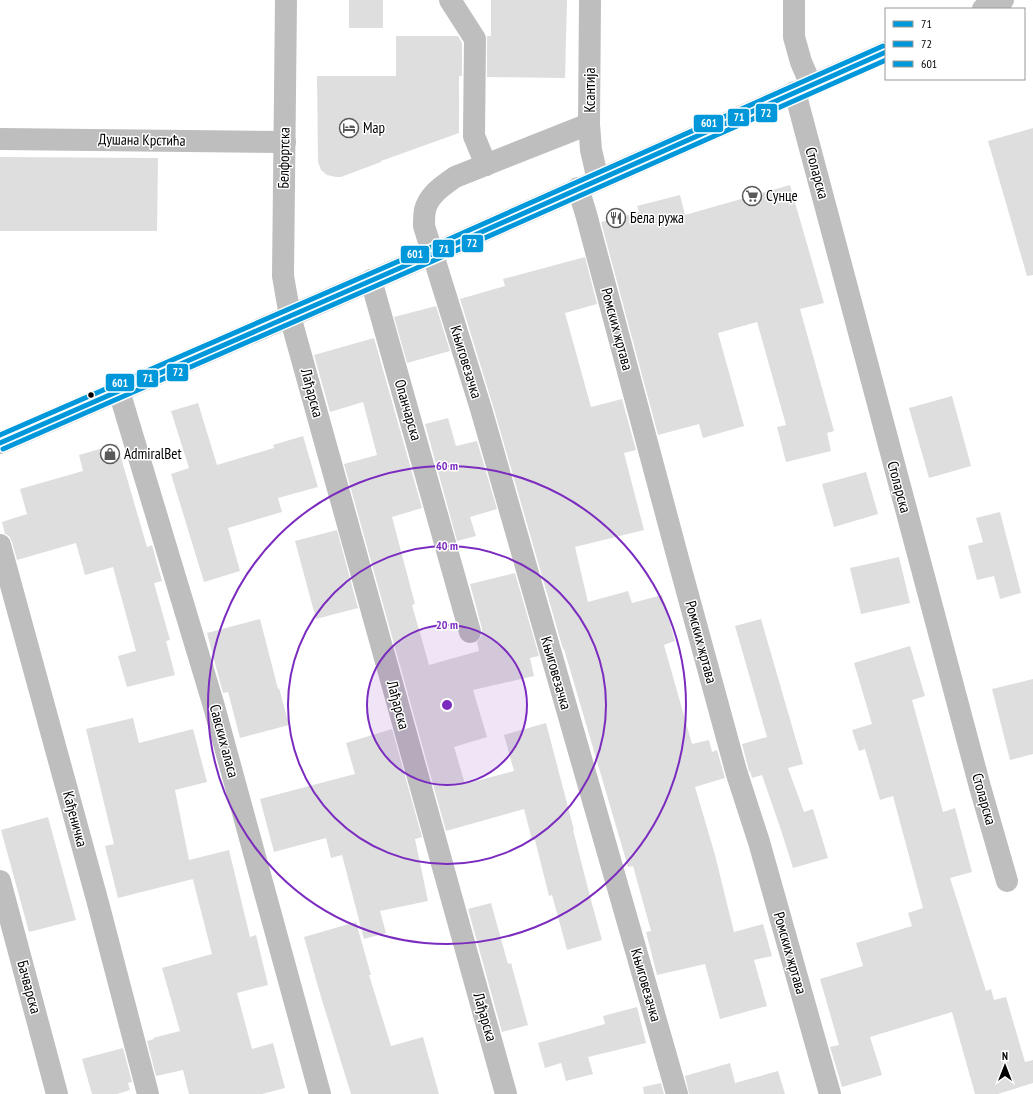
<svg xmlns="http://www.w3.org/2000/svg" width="1033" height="1094" viewBox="0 0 1033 1094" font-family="'PT Sans Narrow',sans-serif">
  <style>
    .building { fill: #dedede }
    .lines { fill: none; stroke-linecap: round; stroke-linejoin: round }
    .minor { stroke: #bebebe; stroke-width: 22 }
    .major { stroke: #bebebe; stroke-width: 22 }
    .bus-1-casing { stroke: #fff; stroke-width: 8 }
    .bus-2-casing { stroke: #fff; stroke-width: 8 }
    .bus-3-casing { stroke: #fff; stroke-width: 8 }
    .bus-1 { stroke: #0098da; stroke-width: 5 }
    .bus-2 { stroke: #0098da; stroke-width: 5 }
    .bus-3 { stroke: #0098da; stroke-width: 5 }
    .ring { fill: none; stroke: #7b2cbf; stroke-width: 2 }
    .bus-dot { fill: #000; stroke: #fff; stroke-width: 1.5 }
    .labels { text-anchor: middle; stroke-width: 3; stroke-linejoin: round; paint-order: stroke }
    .street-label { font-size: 15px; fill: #000; stroke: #fff }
    .poi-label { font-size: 15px; fill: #000; stroke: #fff; text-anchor: start }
    .centre { fill: #7b2cbf; stroke: #fff; stroke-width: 2 }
    .ring-label { font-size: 12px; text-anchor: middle; font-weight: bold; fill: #7b2cbf; stroke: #fff; stroke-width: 3; stroke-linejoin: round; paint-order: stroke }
    .line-badge { stroke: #fff; stroke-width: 1.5 }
    .badge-label { font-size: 11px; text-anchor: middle; font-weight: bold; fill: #fff }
  </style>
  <rect width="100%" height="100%" fill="#fff"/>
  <g class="building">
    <rect x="349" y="0" width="34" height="28"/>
    <polygon points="491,0 567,0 565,78 487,77 487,36 491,36"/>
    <polygon points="396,36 458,36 462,43 462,76 459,76 459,133 381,161 381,162 341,177 336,177 327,175 321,170 318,162 317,76 396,76"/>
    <polygon points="1033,128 1033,275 1027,276 988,141"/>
    <polygon points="0,157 158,158 157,231 0,231"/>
    <polygon points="790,185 824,303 800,309 834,431 827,433 831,451 786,462 777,427 786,425 757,322 718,333 744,426 703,438 699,424 658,435 601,222 639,212 637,206 680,195 685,215"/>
    <polygon points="585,257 597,304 565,313 591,407 622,399 636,450 624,453 644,530 575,547 588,602 628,591 632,603 662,595 675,641 664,645 692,744 709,740 712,752 717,750 725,778 695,787 715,855 734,932 763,924 772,956 754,960 767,1006 720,1019 705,964 657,975 646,932 651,931 633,866 628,867 564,649 563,649 493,406 460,299 505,286 503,279"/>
    <polygon points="436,306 450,351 407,363 394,317"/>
    <polygon points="374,338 422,508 392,517 415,604 412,605 429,665 479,651 477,642 482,635 482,629 470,584 515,573 539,656 530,658 534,676 473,690 487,737 454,747 465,784 514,771 504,735 546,723 574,830 573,830 592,904 602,940 567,950 552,895 549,896 535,840 532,840 524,809 446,831 344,464 377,455 363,402 330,412 314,355"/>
    <polygon points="952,396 971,466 929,478 909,408"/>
    <polygon points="198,403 217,465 274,448 273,445 303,436 318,487 278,498 282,512 228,528 240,571 204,582 171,474 189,468 171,411"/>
    <polygon points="448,418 456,446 477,441 497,509 470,517 476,536 457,541 425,424"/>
    <polygon points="117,444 147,547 152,545 162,581 154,583 170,640 166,641 175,675 127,687 118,656 136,651 113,567 85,575 76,543 17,560 12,542 9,536 5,534 2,522 27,514 20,489 83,471 79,455"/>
    <polygon points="866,472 878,514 834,527 822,484"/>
    <polygon points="1000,512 1021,593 1000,599 994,576 977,580 968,546 983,542 976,518"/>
    <polygon points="337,530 358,608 316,619 295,541"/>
    <polygon points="899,557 910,603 861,614 850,568"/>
    <polygon points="260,619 278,689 279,688 289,725 240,738 228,692 223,693 207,633"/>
    <polygon points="761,619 803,764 788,768 804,812 813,809 828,858 793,868 781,830 762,775 752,778 750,771 749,772 748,767 742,744 767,737 735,626"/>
    <polygon points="910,646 925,696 912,700 943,812 955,808 972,872 950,878 986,991 991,989 994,1000 1006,997 1025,1062 1033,1060 1033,1083 998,1094 975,1094 952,1012 870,1037 882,1075 842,1087 830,1047 839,1045 820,979 863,966 856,943 912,926 908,913 923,908 893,796 880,800 865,749 859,751 852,730 872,724 854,663"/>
    <polygon points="1033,679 1033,754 1010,760 992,689"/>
    <polygon points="133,718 139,743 193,729 207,782 175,790 189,860 229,850 250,937 256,935 268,985 237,993 252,1049 273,1043 285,1088 262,1094 189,1094 183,1070 156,1076 147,1041 154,1039 153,1038 180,1031 162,968 212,954 191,872 193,879 118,898 105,846 114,844 86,729"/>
    <polygon points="392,729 422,837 415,839 428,901 380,911 386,933 364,939 342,855 331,858 326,838 274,852 260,799 355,774 346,743"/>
    <polygon points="48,817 76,920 29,932 1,830"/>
    <polygon points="491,903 508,964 511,963 528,1025 502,1032 468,909"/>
    <polygon points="356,922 371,975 369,975 391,1046 423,1037 439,1094 351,1094 321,997 304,937"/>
    <polygon points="637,1007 646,1043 588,1057 593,1074 566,1081 561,1063 545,1068 538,1043 605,1024 603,1016"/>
    <polygon points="123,1048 132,1082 128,1083 130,1090 117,1094 92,1094 82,1059"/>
    <polygon points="730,1063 735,1083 778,1071 785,1094 689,1094 685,1076"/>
    <polygon points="661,1083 664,1094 644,1094 643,1087"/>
  </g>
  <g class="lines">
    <g class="minor">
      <polyline points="286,0 283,276 290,316 506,1094"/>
      <polyline points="450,0 475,39 474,136 486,165"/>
      <polyline points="590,0 589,124 591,150 598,180"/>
      <polyline points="794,0 794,37 801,62 811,85"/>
      <polyline points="795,92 980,787 1007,881"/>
      <path d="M589,124L455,177C443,186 429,194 425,210C424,215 424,221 424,226L481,409L677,1094"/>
      <polyline points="0,139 285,142"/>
      <polyline points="578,188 586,214 676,551 736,771 759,842 830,1094"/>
      <polyline points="371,280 470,632"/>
      <polyline points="119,391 213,703 320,1094"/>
      <polyline points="0,545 98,903 148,1094"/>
      <polyline points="0,881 57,1094"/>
    </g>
    <g class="major">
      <polyline points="983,9 1003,0"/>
      <polyline points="0,443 432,254 886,52"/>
    </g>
    <defs>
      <polyline id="bus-1" points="0,443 432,254 886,52"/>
      <polyline id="bus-2" points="3,449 435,260 886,60"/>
      <polyline id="bus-3" points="0,435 429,248 883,46"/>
    </defs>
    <use href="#bus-1" class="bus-1-casing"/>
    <use href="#bus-2" class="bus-2-casing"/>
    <use href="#bus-3" class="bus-3-casing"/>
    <use href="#bus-1" class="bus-1"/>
    <use href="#bus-2" class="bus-2"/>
    <use href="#bus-3" class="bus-3"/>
  </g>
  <circle cx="447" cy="705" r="80" fill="#7b2cbf" fill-opacity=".12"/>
  <g class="ring">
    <circle cx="447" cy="705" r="80"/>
    <circle cx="447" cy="705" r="159"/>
    <circle cx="447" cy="705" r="239"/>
  </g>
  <defs>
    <symbol id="hotel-ring" viewBox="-11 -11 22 22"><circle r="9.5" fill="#fff" stroke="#595959" stroke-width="1.5"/><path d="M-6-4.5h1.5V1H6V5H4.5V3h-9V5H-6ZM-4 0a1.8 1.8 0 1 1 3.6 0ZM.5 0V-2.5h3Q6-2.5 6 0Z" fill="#595959"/></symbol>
    <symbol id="supermarket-ring" viewBox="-11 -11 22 22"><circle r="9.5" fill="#fff" stroke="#595959" stroke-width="1.5"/><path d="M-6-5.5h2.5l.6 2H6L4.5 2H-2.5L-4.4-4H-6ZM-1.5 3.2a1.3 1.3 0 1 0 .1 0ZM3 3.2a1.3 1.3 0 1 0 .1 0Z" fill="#595959"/></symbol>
    <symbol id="restaurant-ring" viewBox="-11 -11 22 22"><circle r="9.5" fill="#fff" stroke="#595959" stroke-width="1.5"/><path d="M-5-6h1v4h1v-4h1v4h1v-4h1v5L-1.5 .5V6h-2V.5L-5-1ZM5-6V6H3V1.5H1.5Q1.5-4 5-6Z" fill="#595959"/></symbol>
    <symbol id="shop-ring" viewBox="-11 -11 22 22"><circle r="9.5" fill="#fff" stroke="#595959" stroke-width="1.5"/><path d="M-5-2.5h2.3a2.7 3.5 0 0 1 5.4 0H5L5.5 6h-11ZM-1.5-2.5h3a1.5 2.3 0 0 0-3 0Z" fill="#595959"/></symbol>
  </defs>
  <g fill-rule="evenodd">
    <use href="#hotel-ring" x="338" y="117" width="22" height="22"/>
    <use href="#supermarket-ring" x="741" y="185" width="22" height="22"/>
    <use href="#restaurant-ring" x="605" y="207" width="22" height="22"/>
    <use href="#shop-ring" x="99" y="443" width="22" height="22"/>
  </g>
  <circle class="bus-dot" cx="91" cy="395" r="3.5"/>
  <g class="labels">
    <g class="street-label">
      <text transform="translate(590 90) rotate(-90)" y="5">Ксантија</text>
      <text transform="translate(142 140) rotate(1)" y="5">Душана Крстића</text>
      <text transform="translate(284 158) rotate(-89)" y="5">Белфортска</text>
      <text transform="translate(817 173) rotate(75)" y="5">Столарска</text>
      <text transform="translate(617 329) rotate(75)" y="5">Ромских жртава</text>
      <text transform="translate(466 362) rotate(73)" y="5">Књиговезачка</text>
      <text transform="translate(312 393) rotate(75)" y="5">Лађарска</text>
      <text transform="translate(408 410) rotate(74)" y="5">Опанчарска</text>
      <text transform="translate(899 487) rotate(75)" y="5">Столарска</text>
      <text transform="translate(701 642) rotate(75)" y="5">Ромских жртава</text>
      <text transform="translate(556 673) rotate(74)" y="5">Књиговезачка</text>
      <text transform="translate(398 705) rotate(75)" y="5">Лађарска</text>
      <text transform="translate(224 741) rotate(75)" y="5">Савских аласа</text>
      <text transform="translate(984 799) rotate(74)" y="5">Столарска</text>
      <text transform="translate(75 819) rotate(75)" y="5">Кађеничка</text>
      <text transform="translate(790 953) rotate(74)" y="5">Ромских жртава</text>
      <text transform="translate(646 985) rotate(74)" y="5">Књиговезачка</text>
      <text transform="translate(29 987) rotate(75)" y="5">Бачварска</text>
      <text transform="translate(485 1017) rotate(74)" y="5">Лађарска</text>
    </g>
    <g class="poi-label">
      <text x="363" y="133">Мар</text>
      <text x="766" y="201">Сунце</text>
      <text x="630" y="223">Бела ружа</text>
      <text x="124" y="459">AdmiralBet</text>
    </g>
  </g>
  <circle cx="447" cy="705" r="6" class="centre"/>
  <g class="ring-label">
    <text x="447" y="470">60 m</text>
    <text x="447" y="550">40 m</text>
    <text x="447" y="629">20 m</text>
  </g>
  <g class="line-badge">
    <rect x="755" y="103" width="23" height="20" rx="4" fill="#0098da"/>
    <rect x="727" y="108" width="23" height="19" rx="4" fill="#0098da"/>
    <rect x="693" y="114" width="31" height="19" rx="4" fill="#0098da"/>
    <rect x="461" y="234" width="23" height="19" rx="4" fill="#0098da"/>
    <rect x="432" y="239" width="23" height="19" rx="4" fill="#0098da"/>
    <rect x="400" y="245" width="30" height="19" rx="4" fill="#0098da"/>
    <rect x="166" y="363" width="23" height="19" rx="4" fill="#0098da"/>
    <rect x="136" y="369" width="23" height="19" rx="4" fill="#0098da"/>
    <rect x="105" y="373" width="30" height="19" rx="4" fill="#0098da"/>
  </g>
  <g class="badge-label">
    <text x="766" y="117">72</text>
    <text x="739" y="121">71</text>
    <text x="709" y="127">601</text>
    <text x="472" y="247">72</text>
    <text x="444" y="253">71</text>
    <text x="415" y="258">601</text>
    <text x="178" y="376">72</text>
    <text x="148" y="382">71</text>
    <text x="120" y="387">601</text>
  </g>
  <rect x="885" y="8" width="140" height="72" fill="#ffffff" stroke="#999999"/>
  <rect x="893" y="21" width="20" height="6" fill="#0098da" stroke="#999999"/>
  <text x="921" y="28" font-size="12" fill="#000000">71</text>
  <rect x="893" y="41" width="20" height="6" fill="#0098da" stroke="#999999"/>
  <text x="921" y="48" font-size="12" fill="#000000">72</text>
  <rect x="893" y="61" width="20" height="6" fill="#0098da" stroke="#999999"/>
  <text x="921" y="68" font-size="12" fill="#000000">601</text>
  <g transform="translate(1005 1066)" stroke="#ffffff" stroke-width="3" paint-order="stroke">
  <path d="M0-3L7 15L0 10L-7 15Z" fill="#000000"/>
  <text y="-6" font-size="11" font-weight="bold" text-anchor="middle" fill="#000000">N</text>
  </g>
</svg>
